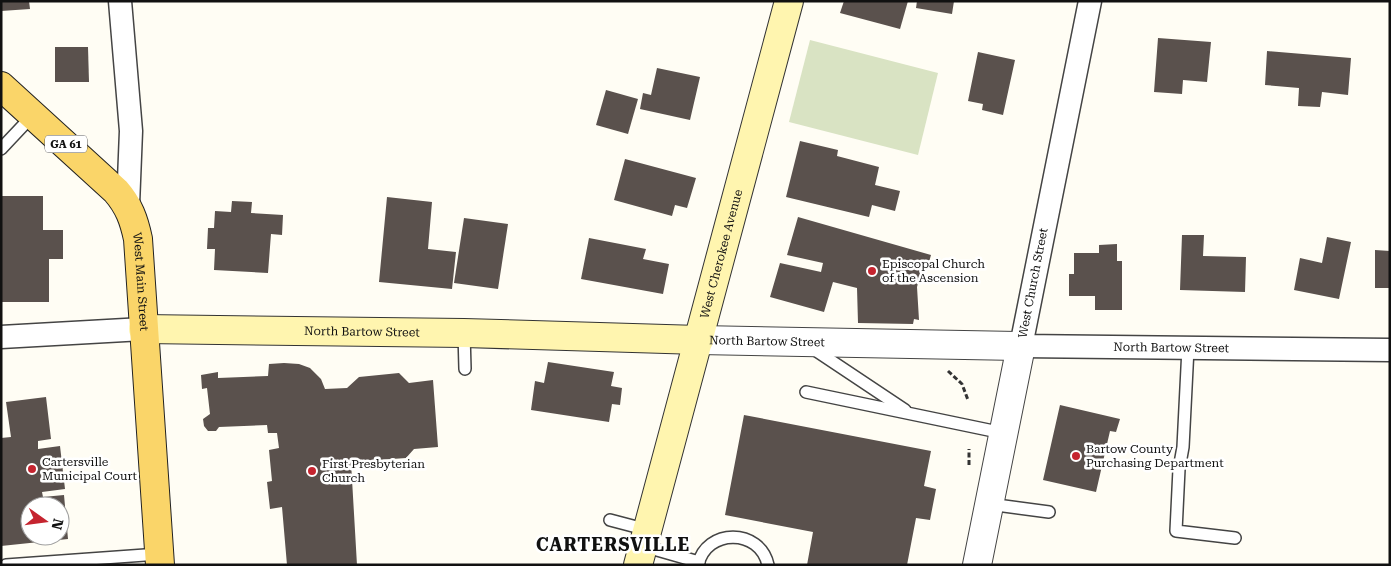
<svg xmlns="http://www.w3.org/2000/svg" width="1391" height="566" viewBox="0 0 1391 566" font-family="'Roboto Serif',serif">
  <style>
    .cemetery { fill: #d9e3c3 }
    .building { fill: #5a514d; fill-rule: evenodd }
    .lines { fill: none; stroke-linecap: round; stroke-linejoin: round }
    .service-casing { stroke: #444; stroke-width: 14 }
    .minor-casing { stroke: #444; stroke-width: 25 }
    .tertiary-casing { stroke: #444; stroke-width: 30 }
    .secondary-casing { stroke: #333; stroke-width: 30 }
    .primary-casing { stroke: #222; stroke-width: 30 }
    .path { stroke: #333; stroke-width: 3; stroke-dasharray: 5 2.5; stroke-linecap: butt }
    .service { stroke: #fff; stroke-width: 11 }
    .minor { stroke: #fff; stroke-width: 22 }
    .tertiary { stroke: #fff; stroke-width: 28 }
    .secondary { stroke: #fff5af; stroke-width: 28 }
    .primary { stroke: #fad569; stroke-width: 28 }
    .poi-dot { fill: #c5242f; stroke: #fff; stroke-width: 2 }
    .labels { text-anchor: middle; stroke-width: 5; stroke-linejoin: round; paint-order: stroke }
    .shield { fill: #fff; stroke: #585858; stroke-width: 1 }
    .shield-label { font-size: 11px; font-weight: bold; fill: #111 }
    .street-label { font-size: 12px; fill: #111; stroke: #fff }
    .poi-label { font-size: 12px; fill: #111; stroke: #fff; text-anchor: start }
    .district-label { font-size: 18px; font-weight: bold; letter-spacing: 1px; fill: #111; stroke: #fff }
  </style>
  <rect width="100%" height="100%" fill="#fffdf4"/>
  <polygon class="cemetery" points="810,40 938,73 918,155 789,122"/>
  <g class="building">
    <polygon points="1,1 29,1 30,9 1,11"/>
    <polygon points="844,1 908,1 900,29 840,13"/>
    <polygon points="917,1 954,1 952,14 916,8"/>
    <polygon points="1158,38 1211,42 1207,82 1183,80 1182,94 1154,92"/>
    <polygon points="55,47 88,47 89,82 55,82"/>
    <polygon points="1267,51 1351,58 1348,95 1322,92 1320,107 1298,106 1299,88 1265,85"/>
    <polygon points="978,52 1015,60 1003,115 982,110 983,104 968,101"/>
    <polygon points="657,68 700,77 690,120 640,109 643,93 651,95"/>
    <polygon points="606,90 638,99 628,134 596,125"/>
    <polygon points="800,141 838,150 837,156 879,167 875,185 900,191 895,211 872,205 869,217 786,197"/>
    <polygon points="625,159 696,178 687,208 675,205 672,216 614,200"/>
    <polygon points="1,196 43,196 43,230 63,230 63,259 49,259 49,302 1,302"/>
    <polygon points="387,197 432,202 428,249 456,252 452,289 379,282"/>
    <polygon points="232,201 252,202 251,213 283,215 282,235 271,234 268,273 214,270 215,249 207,249 208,228 214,228 215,211 231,212"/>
    <polygon points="798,217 931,255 927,269 922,268 917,287 919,320 914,319 913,324 858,323 857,288 833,282 824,312 770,297 780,263 821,272 823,263 787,255"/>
    <polygon points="464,218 508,224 498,289 454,283"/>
    <polygon points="1182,235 1204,235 1203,256 1246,257 1245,292 1180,290"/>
    <polygon points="1327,237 1351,242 1339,299 1294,290 1300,258 1322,263"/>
    <polygon points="589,238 646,249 643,259 669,264 663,294 581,279"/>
    <polygon points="1117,244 1117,261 1122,261 1122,310 1095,310 1095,296 1069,296 1069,274 1074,274 1074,253 1099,253 1099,245"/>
    <polygon points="1375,250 1390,251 1390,288 1375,288"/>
    <polygon points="548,362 614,372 611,386 622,388 620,405 612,404 609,422 531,410 535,381 544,383"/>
    <polygon points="284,363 299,364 310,368 321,379 325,389 347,388 359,377 399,373 409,383 433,380 438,447 414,449 406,458 351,462 357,565 287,565 282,507 270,509 267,482 272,481 269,450 279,448 277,433 268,433 267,425 219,427 216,431 208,431 204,426 203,419 210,414 207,388 202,389 201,375 218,372 218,378 268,376 269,364"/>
    <path d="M46,397L51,439L38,441V449L60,446L65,489L42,492L43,497L64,495L68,539L1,546V438L11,437L6,402ZM30,506H60V536H30Z"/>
    <polygon points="1060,405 1120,419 1116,432 1110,431 1096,492 1043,480"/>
    <polygon points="744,415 931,451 924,486 936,489 930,520 916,518 907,565 807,565 813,532 725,515"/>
  </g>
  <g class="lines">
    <defs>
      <g id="service">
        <polyline points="1,149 33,115"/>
        <polyline points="464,333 465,369"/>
        <polyline points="812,348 905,410"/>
        <polyline points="1188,348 1183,447 1179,469 1176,531 1235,538"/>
        <polyline points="806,392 1003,433"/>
        <polyline points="989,504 1049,512"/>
        <polyline points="610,520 648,530"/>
        <polyline points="643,546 699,562"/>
        <polyline points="6,565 159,554"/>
        <path d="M698,565C706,528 760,528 768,565"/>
      </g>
      <g id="minor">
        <polyline points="120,1 131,131 128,205"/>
        <path id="s1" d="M1090,1L1021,346L1390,350"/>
        <polyline points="1,337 143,329"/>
      </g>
      <g id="tertiary">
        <path id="s2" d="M699,340L1021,346L977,565"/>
      </g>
      <g id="secondary">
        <path id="s3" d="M143,329L464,333L699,340"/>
        <path id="s4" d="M638,565L789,1"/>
      </g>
      <g id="primary">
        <path id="s5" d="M1,86L116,191C129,206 134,220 138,239L160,565"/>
      </g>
    </defs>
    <use href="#service" class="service-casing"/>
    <use href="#minor" class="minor-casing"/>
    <use href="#tertiary" class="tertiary-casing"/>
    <use href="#secondary" class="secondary-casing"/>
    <use href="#primary" class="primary-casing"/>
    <g class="path">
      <polyline points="948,371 962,384 968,400"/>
      <polyline points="969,465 969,449"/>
    </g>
    <use href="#service" class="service"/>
    <use href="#minor" class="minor"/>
    <use href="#tertiary" class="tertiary"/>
    <use href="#secondary" class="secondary"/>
    <use href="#primary" class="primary"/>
  </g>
  <g class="poi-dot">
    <circle cx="872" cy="271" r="5"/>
    <circle cx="1076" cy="456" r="5"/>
    <circle cx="32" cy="469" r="5"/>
    <circle cx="312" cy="471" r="5"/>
  </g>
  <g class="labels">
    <rect class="shield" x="45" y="135.5" width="42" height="17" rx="4"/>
    <g class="shield-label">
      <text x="66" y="148">GA 61</text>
    </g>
    <g class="street-label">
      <text dy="4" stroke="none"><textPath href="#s4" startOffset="322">West Cherokee Avenue</textPath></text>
      <text dy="4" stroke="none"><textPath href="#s5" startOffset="252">West Main Street</textPath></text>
      <text transform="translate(1033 283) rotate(-79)" y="4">West Church Street</text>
      <text dy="4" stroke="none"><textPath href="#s3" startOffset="219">North Bartow Street</textPath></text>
      <text dy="4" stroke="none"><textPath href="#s2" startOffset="68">North Bartow Street</textPath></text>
      <text dy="4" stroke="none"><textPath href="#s1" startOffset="502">North Bartow Street</textPath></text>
    </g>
    <g class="poi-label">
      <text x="882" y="268">Episcopal Church<tspan x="882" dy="14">of the Ascension</tspan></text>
      <text x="1086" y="453">Bartow County<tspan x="1086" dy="14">Purchasing Department</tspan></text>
      <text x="42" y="466">Cartersville<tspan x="42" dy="14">Municipal Court</tspan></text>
      <text x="322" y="468">First Presbyterian<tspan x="322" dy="14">Church</tspan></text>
    </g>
    <g class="district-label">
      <text x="613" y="551">CARTERSVILLE</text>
    </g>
  </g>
  <rect width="1391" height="566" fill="none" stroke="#111111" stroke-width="5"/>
  <g transform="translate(45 521) rotate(104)"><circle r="24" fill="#ffffff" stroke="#a0a0a0"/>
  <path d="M0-4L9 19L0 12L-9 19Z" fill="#c5242f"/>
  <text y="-8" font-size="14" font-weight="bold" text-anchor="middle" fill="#111111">N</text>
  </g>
</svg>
